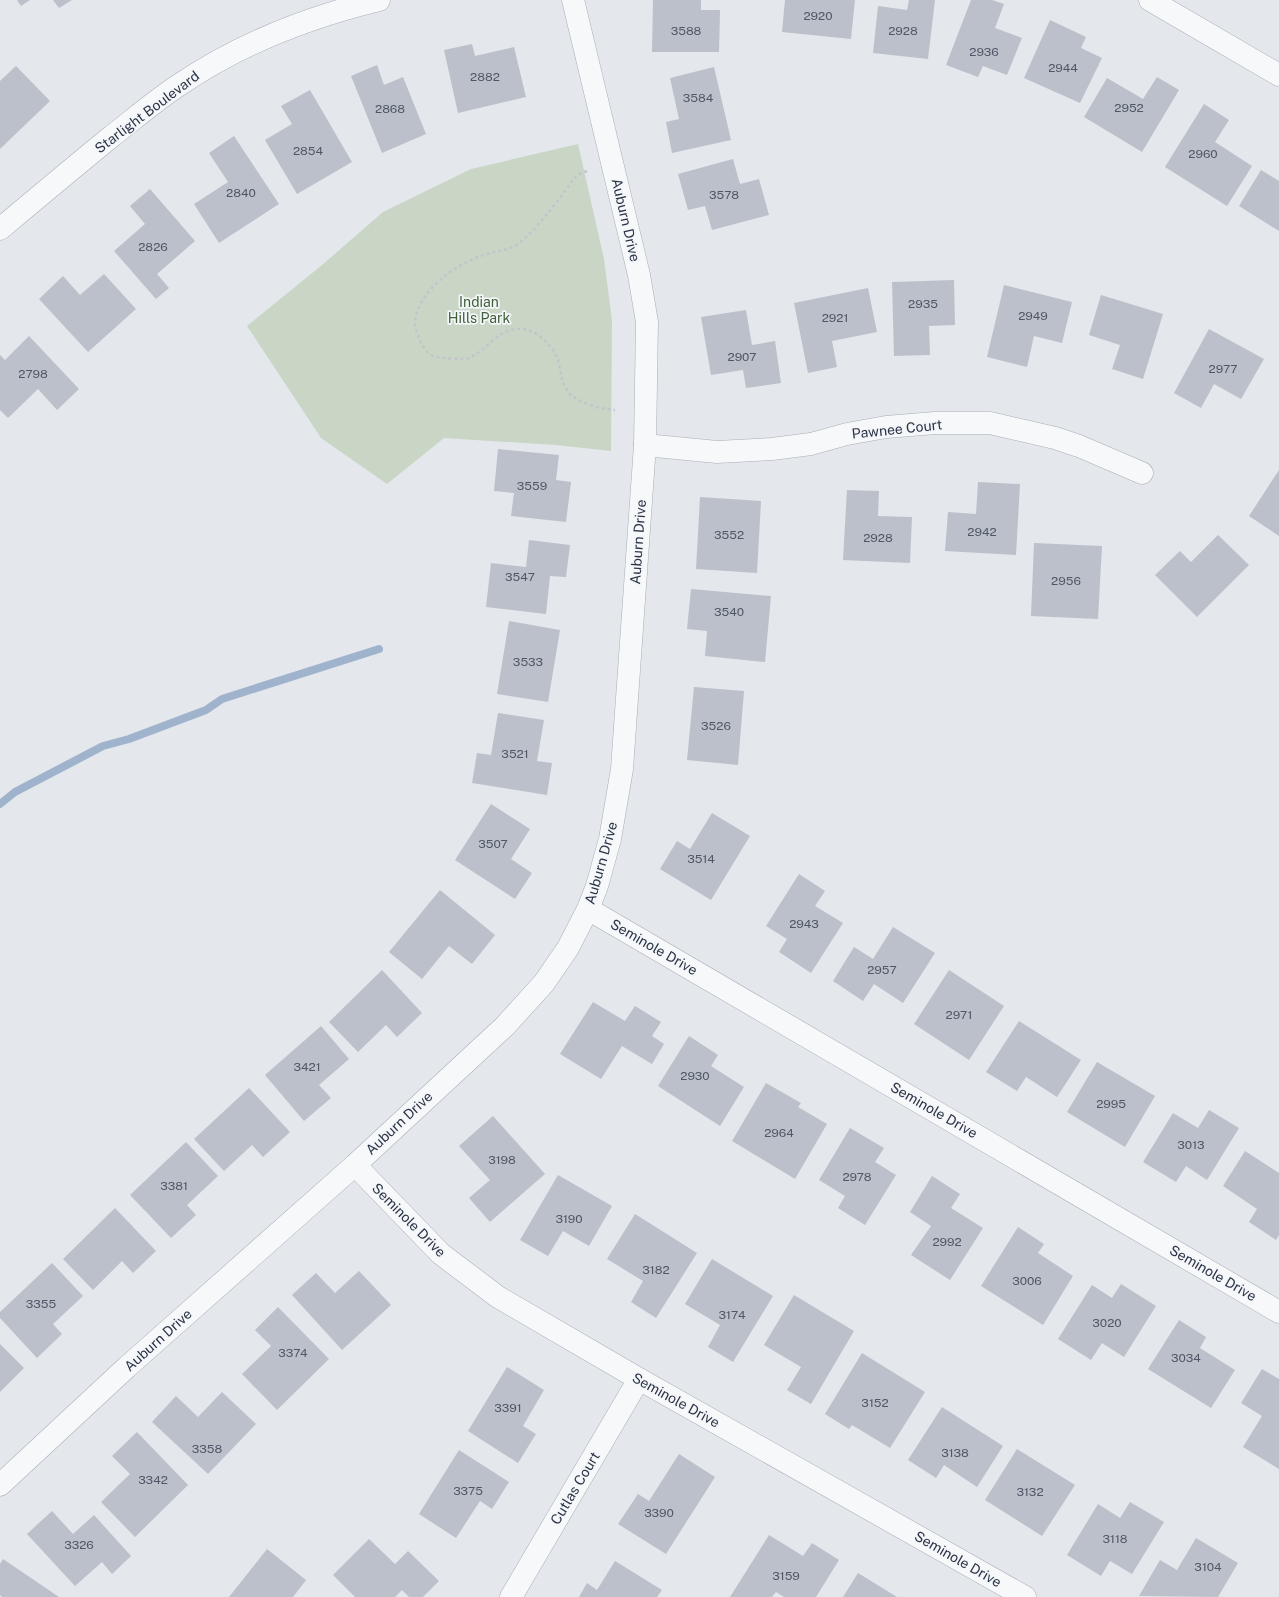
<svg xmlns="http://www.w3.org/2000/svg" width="1279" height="1597" viewBox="0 0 1279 1597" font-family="'Public Sans',sans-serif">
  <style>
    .green { fill: #c9d6c5 }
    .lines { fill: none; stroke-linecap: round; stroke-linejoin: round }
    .stream { stroke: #9fb4cc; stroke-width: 8 }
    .building { fill: #bbc0ca }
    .minor-casing { stroke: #a9aeb7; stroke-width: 23 }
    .path { stroke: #c2c5cb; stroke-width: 2.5; stroke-dasharray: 3 3; stroke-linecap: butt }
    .minor { stroke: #f7f8fa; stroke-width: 22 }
    .labels { text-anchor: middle; stroke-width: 3.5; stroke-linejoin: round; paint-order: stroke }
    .number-label { font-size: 12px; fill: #4f5766 }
    .street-label { font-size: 14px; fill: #2b3445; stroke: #f4f6f9 }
    .park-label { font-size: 14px; fill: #3f6138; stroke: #f4f6f9 }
  </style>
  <rect width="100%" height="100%" fill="#e4e7ec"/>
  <polygon class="green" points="578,144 604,259 612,321 611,451 556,445 444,438 387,484 321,438 247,326 322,265 383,212 471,169"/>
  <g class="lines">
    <polyline class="stream" points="0,804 15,792 103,746 129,739 206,710 222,699 379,649"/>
  </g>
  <g class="building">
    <polygon points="17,0 30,0 21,6"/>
    <polygon points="53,0 72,0 59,8"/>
    <polygon points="653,0 701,0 701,10 720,10 719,52 652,52"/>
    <polygon points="785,0 855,0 851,39 782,32"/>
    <polygon points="909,0 935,0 928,59 873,53 878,6 907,10"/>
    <polygon points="971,0 992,0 1004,4 995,28 1022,38 1007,75 983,66 978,77 946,65"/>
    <polygon points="1050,20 1086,37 1081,48 1102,58 1080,103 1024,78"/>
    <polygon points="472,44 475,56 514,47 526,97 458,113 444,50"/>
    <polygon points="377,65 384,85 403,77 426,134 382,153 351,76"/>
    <polygon points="16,66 50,101 0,149 0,81"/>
    <polygon points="714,67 731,140 672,153 666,122 679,119 670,78"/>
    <polygon points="1157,77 1179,90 1142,152 1084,117 1107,78 1143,99"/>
    <polygon points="310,90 352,162 297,194 265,140 292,124 281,106"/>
    <polygon points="1204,104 1229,120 1215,142 1252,166 1227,206 1165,167"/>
    <polygon points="234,136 279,204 219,243 194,204 228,182 209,153"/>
    <polygon points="733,159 740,184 759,179 769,215 712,230 705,206 688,210 678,174"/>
    <polygon points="1261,170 1279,181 1279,231 1239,206"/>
    <polygon points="150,189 195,241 157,274 169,288 156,299 114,251 145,224 130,206"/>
    <polygon points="104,274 136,309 88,352 39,299 63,276 80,295"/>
    <polygon points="954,280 955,325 929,326 930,355 894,356 892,282"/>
    <polygon points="1004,285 1072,302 1062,343 1034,336 1027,367 987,357"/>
    <polygon points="868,288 877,332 832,341 837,367 808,373 794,303"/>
    <polygon points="1101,295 1163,314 1143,379 1112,369 1120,345 1089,335"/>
    <polygon points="746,310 752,345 775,341 781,383 746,388 743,370 711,375 701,317"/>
    <polygon points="1209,329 1264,359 1241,399 1214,384 1201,408 1174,393"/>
    <polygon points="29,336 79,389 57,410 38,389 8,418 0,410 0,355 5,360"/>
    <polygon points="498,449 559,455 556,480 571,482 566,522 511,516 514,493 494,491"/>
    <polygon points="1279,470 1279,536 1249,516"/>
    <polygon points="978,482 1020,484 1016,555 945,551 948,512 976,514"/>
    <polygon points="847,490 879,491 878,516 912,517 910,563 843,560"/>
    <polygon points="700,497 761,501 757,573 696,569"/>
    <polygon points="1218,535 1249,565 1197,617 1155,575 1180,551 1191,562"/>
    <polygon points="529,540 570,545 566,577 550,576 546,614 486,607 491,563 526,567"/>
    <polygon points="1034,543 1102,546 1098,619 1031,616"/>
    <polygon points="691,589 771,596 765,662 705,656 707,631 687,629"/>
    <polygon points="509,621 560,630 548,702 497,694"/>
    <polygon points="694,687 744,691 738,765 687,760"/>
    <polygon points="498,713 544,720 537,761 552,763 547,795 472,783 477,753 491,755"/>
    <polygon points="491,804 530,829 511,859 532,873 515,899 455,860"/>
    <polygon points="712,813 750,836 711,900 660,869 677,841 690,849"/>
    <polygon points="799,874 825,891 815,906 843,923 811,973 779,952 787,939 766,926"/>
    <polygon points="440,890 495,935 472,964 449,946 422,979 389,952"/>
    <polygon points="893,927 935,953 903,1003 874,984 863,1001 833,981 854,947 873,959"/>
    <polygon points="382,970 422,1013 397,1037 386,1025 358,1052 329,1022"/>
    <polygon points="949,970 1004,1006 969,1060 914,1024"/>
    <polygon points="593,1002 625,1021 635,1006 661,1022 652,1036 664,1044 652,1064 622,1046 601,1079 560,1054"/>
    <polygon points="1019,1021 1081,1060 1057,1097 1026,1077 1017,1091 986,1072"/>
    <polygon points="321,1026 349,1059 319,1085 331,1098 304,1121 265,1075"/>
    <polygon points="689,1036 718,1055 711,1066 744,1087 720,1126 658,1086"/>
    <polygon points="1097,1062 1155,1096 1125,1147 1067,1112"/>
    <polygon points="766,1083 801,1103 798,1107 827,1124 795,1179 732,1141"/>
    <polygon points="249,1088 290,1132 263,1157 252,1145 224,1171 194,1139"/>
    <polygon points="1209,1110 1239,1128 1207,1180 1186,1166 1176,1182 1143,1162 1173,1113 1198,1128"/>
    <polygon points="493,1116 545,1174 490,1222 469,1198 490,1180 459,1146"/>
    <polygon points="850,1128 884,1148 875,1162 896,1175 865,1225 838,1208 845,1196 819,1180"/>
    <polygon points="186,1142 218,1176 187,1205 196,1215 171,1238 130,1195"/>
    <polygon points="1245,1151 1279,1173 1279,1235 1276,1240 1249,1222 1257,1209 1223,1186"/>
    <polygon points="558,1175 612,1206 589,1246 563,1231 548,1256 520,1240"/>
    <polygon points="932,1176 960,1194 951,1208 983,1228 950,1280 911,1255 931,1226 910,1212"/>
    <polygon points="115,1208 156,1251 133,1273 122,1261 93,1290 63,1259"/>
    <polygon points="635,1214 697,1253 656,1318 631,1302 643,1281 607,1259"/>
    <polygon points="1018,1227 1044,1244 1038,1253 1073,1276 1043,1325 981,1286"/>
    <polygon points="712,1259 773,1296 733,1362 708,1347 720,1325 685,1304"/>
    <polygon points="52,1263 83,1296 53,1324 62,1334 37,1358 0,1318 0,1312"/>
    <polygon points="359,1271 391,1305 342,1350 292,1295 316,1273 335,1293"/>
    <polygon points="1121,1284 1156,1306 1124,1357 1102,1343 1091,1360 1058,1339 1092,1285 1112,1298"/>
    <polygon points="794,1295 854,1331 811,1404 787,1390 801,1367 764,1345"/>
    <polygon points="278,1307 329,1359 277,1410 242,1374 271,1346 255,1330"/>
    <polygon points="1179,1320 1206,1337 1200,1348 1235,1370 1211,1408 1148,1369"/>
    <polygon points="0,1344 24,1368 0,1392"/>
    <polygon points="862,1353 925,1392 890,1448 852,1425 849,1429 825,1414"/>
    <polygon points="507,1367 544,1390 523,1426 536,1434 518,1463 468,1431"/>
    <polygon points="1262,1369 1279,1379 1279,1469 1243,1447 1262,1416 1241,1403"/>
    <polygon points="222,1392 256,1424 208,1474 152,1422 176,1396 198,1417"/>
    <polygon points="942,1407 1003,1446 977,1487 944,1465 936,1478 908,1460"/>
    <polygon points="137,1432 188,1485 135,1537 101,1502 130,1474 112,1456"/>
    <polygon points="1017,1449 1075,1485 1042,1536 985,1500"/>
    <polygon points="459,1450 509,1482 492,1509 480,1501 456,1538 419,1514"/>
    <polygon points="679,1454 715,1477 666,1554 618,1524 638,1494 649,1501"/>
    <polygon points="1130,1502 1164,1522 1132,1574 1110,1561 1101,1576 1067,1555 1098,1504 1120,1518"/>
    <polygon points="52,1511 73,1534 94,1515 131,1556 112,1574 102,1562 75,1586 27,1534"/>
    <polygon points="769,1535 803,1556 812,1543 839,1560 816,1597 784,1597 776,1592 772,1597 730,1597"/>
    <polygon points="1196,1538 1238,1563 1218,1597 1139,1596 1160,1560 1177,1570"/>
    <polygon points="369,1539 395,1564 408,1551 439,1581 423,1597 409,1597 402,1590 395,1597 355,1597 333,1575"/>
    <polygon points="267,1549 306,1580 293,1597 229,1597"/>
    <polygon points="3,1559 59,1597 2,1597 0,1595 0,1564"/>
    <polygon points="615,1561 662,1590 657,1597 579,1597 587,1583 597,1590"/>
    <polygon points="858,1573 897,1597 843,1597"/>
  </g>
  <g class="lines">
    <defs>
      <g id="minor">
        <polyline points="1150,0 1279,75"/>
        <path d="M0,229C37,198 74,167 112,136C134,119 156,100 179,85C239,44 309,17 379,0"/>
        <polyline points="645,445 717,452 772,449 811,444 847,434 886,427 935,423 990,423 1055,438 1079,446 1142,473"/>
        <polyline points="588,909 1279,1312"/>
        <polyline points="355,1165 441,1254 498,1297 639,1379 1025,1597"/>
        <polyline points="0,1485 127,1367 355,1165 505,1026 544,983 555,967 568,948 588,909 597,886 610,839 622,769 645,445 647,322 639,275 573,0"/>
        <polyline points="511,1597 639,1379"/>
      </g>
    </defs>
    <use href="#minor" class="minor-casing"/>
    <path class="path" d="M587,171L577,175C560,197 543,222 523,240C511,251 501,249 487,254C458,262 420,289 415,320C414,324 416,330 418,335C420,343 427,355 436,357C442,358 464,360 469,358C489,349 499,326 524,329C539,332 553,346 558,360C561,372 561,384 570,394C581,404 601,409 615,410"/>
    <use href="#minor" class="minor"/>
  </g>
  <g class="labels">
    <g class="number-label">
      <text x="818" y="20">2920</text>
      <text x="686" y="35">3588</text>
      <text x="903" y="35">2928</text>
      <text x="984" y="56">2936</text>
      <text x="1063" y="72">2944</text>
      <text x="485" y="81">2882</text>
      <text x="698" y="102">3584</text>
      <text x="1129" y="112">2952</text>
      <text x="390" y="113">2868</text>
      <text x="308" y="155">2854</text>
      <text x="1203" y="158">2960</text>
      <text x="241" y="197">2840</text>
      <text x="724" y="199">3578</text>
      <text x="153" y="251">2826</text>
      <text x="923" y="308">2935</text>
      <text x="1033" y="320">2949</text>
      <text x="835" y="322">2921</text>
      <text x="742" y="361">2907</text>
      <text x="1223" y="373">2977</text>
      <text x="33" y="378">2798</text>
      <text x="532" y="490">3559</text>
      <text x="982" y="536">2942</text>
      <text x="729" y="539">3552</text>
      <text x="878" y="542">2928</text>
      <text x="520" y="581">3547</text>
      <text x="1066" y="585">2956</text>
      <text x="729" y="616">3540</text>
      <text x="528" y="666">3533</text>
      <text x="716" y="730">3526</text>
      <text x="515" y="758">3521</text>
      <text x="493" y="848">3507</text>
      <text x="701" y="863">3514</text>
      <text x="804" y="928">2943</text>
      <text x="882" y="974">2957</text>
      <text x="959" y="1019">2971</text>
      <text x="307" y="1071">3421</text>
      <text x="695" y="1080">2930</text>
      <text x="1111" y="1108">2995</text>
      <text x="779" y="1137">2964</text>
      <text x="1191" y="1149">3013</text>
      <text x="502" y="1164">3198</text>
      <text x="857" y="1181">2978</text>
      <text x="174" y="1190">3381</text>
      <text x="569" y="1223">3190</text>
      <text x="947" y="1246">2992</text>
      <text x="656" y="1274">3182</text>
      <text x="1027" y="1285">3006</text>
      <text x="41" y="1308">3355</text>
      <text x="732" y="1319">3174</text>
      <text x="1107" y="1327">3020</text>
      <text x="293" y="1357">3374</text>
      <text x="1186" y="1362">3034</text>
      <text x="875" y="1407">3152</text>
      <text x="508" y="1412">3391</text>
      <text x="207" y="1453">3358</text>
      <text x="955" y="1457">3138</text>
      <text x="153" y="1484">3342</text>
      <text x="468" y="1495">3375</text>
      <text x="1030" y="1496">3132</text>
      <text x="659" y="1517">3390</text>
      <text x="1115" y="1543">3118</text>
      <text x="79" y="1549">3326</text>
      <text x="1208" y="1571">3104</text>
      <text x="786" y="1580">3159</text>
    </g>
    <g class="street-label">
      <text transform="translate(147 112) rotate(-37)" y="5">Starlight Boulevard</text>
      <text transform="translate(626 220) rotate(77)" y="5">Auburn Drive</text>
      <text transform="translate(897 429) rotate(-6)" y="5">Pawnee Court</text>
      <text transform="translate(638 542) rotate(-86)" y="5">Auburn Drive</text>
      <text transform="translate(601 863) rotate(-74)" y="5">Auburn Drive</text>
      <text transform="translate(654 947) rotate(30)" y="5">Seminole Drive</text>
      <text transform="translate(934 1110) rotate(30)" y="5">Seminole Drive</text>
      <text transform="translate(399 1123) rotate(-43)" y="5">Auburn Drive</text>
      <text transform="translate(409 1220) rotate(45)" y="5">Seminole Drive</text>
      <text transform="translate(1213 1273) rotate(30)" y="5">Seminole Drive</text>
      <text transform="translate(158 1340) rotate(-42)" y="5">Auburn Drive</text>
      <text transform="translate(676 1400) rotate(29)" y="5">Seminole Drive</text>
      <text transform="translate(575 1488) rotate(-59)" y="5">Cutlas Court</text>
      <text transform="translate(958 1559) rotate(30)" y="5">Seminole Drive</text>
    </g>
    <g class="park-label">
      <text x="479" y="307">Indian<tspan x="479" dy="16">Hills Park</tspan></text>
    </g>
  </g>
</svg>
